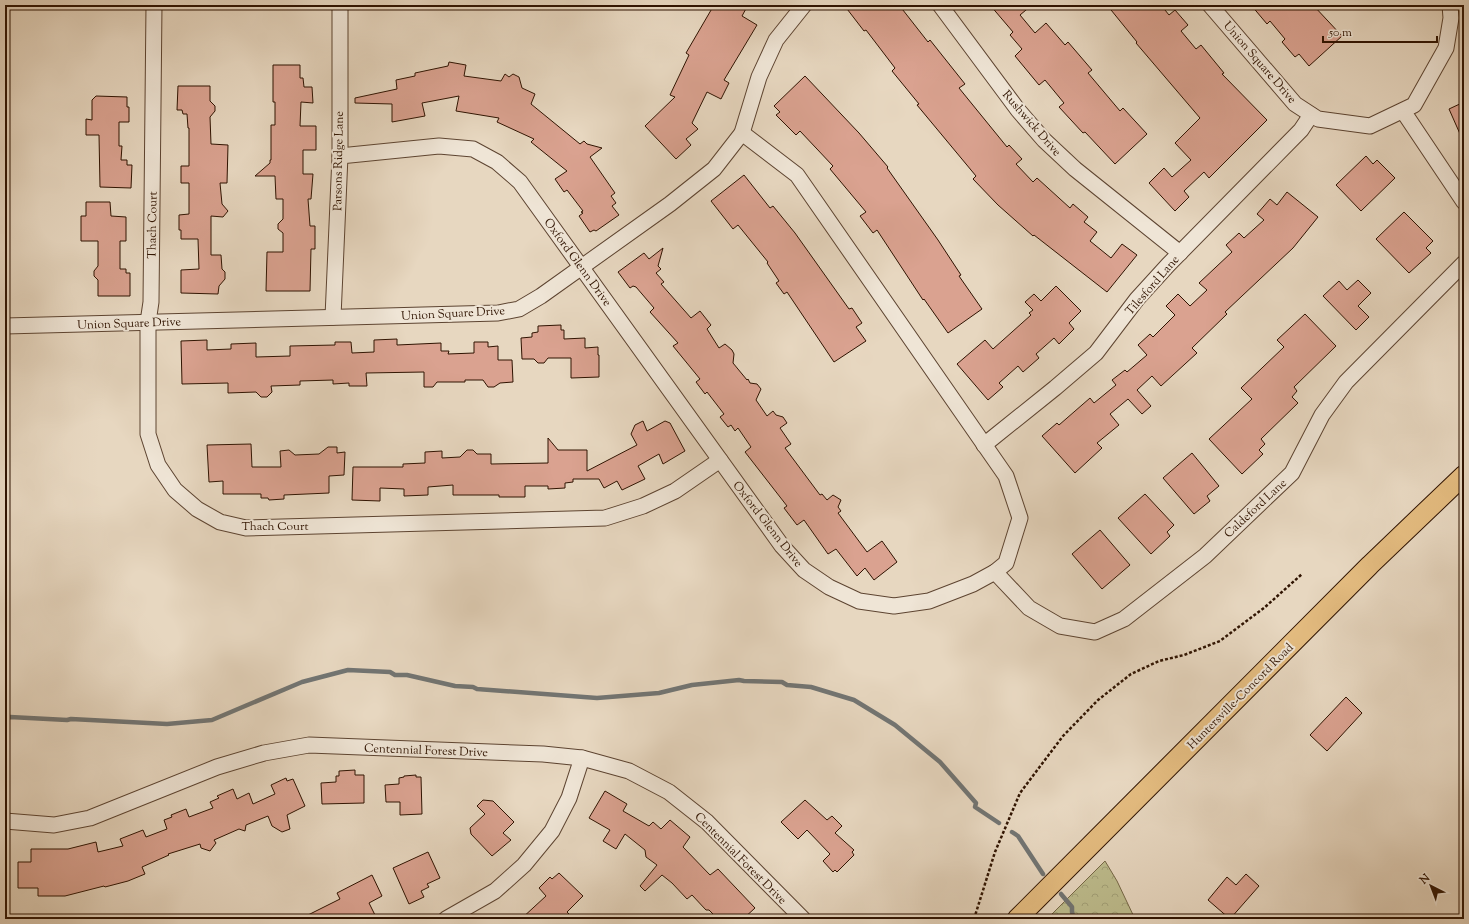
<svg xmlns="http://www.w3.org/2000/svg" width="1469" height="924" viewBox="0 0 1469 924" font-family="'Sorts Mill Goudy',serif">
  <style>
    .forest { fill: url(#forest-crowns); stroke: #766847 }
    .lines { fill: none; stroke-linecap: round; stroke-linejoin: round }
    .stream { stroke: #727573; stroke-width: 4.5 }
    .building { fill: #daa290; stroke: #2f1301 }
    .minor-casing { stroke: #5d4431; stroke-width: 17 }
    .major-casing { stroke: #2f1301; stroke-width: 21 }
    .path { stroke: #2f1301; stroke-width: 2.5; stroke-dasharray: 3 2; stroke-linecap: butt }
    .minor { stroke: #efe5d6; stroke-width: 15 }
    .major { stroke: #e4bc80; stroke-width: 19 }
    .labels { text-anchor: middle; stroke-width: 4; stroke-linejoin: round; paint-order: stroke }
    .street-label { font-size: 12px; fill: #2f1301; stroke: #efe5d6 }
  </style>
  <defs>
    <pattern id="forest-crowns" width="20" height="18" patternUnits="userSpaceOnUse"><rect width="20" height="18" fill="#bdbc8d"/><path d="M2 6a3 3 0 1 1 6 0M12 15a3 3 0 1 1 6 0" fill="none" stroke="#a3a178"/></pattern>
  </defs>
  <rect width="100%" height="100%" fill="#e7d7c0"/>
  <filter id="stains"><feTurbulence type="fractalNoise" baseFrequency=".005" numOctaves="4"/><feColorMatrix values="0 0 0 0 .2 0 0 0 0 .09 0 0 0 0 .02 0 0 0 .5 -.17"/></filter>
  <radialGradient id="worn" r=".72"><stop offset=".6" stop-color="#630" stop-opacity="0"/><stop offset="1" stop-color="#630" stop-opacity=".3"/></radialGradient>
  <polygon class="forest" points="1105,861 1117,881 1135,919 1047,919"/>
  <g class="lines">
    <g class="stream">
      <polyline points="5,719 10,717 67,720 71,719 167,724 212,720 302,682 348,670 390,672 395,675 407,675 455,686 473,687 477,689 597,698 659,693 692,685 739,680 744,681 782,682 787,685 811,687 854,700 895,725 940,762 976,803 975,807 999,823"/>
      <polyline points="1012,832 1018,836 1043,874"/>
      <polyline points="1061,894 1072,907 1072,912 1074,919"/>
    </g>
  </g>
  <g class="building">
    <polygon points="714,5 748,5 742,16 757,25 724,80 729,83 721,99 707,92 692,123 698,129 686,139 691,145 676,159 645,126 675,97 670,95 689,55 686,53"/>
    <polygon points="844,5 899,5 928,42 930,40 965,84 959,88 1007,147 1009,145 1022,159 1016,164 1033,182 1037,178 1070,208 1073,204 1088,217 1084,222 1097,232 1090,241 1111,258 1122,244 1137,255 1107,292 1034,235 1033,236 998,205 973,179 976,176 917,105 919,104 892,71 895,68 866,30 864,31"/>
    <polygon points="990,5 1032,5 1020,15 1035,33 1046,23 1065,45 1068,42 1092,70 1088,73 1120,111 1123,108 1147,134 1115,164 1085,132 1083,133 1059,107 1064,103 1045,80 1039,85 1015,56 1022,49 1010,35 1013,32"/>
    <polygon points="1107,5 1161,5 1169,15 1175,10 1188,25 1181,31 1196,49 1201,45 1224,73 1222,74 1267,120 1209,178 1204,172 1184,191 1189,197 1175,211 1149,183 1164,168 1172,177 1191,160 1175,143 1200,118 1136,43 1137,42"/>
    <polygon points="1251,5 1313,5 1342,36 1309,66 1299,54 1295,57 1282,42 1285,39 1270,21 1267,24"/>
    <polygon points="449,62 466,65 464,76 501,81 505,74 509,77 513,74 519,77 522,88 535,94 531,104 580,144 584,141 587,144 602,148 590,157 615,193 611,196 616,203 612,206 619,215 596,231 594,230 590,232 579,216 583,213 581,212 583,211 567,190 564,192 555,179 567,171 531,142 534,139 497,122 499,118 456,111 459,96 422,103 425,116 392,122 392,104 355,103 355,98 397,89 396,80 415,76 415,73 448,66"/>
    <polygon points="273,65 300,65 300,78 303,78 304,87 312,87 313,103 301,102 300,126 316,126 316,150 303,150 303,174 313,174 311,199 308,199 310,226 315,226 315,249 311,249 310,291 266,291 267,252 283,252 283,233 278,229 278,224 283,219 283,199 276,199 275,176 255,176 270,163 270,160 271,160 271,125 275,125 275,102 273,102"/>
    <polygon points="805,76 859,133 888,167 887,168 938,240 961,275 959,276 982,309 948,333 924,299 923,300 877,230 873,233 860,216 866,212 830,169 833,166 800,131 796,135 776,115 780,112 774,106"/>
    <polygon points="178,86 210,86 210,101 215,106 215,111 210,117 211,144 228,145 227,183 220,183 222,204 228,211 223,217 211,216 211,255 221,255 222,269 225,272 225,279 219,286 218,294 181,293 181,270 199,269 198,239 181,239 181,230 179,230 179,215 189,214 189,183 181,183 181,166 189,166 189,128 188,128 187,114 183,114 182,110 177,110"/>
    <polygon points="96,96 127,97 127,107 129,107 129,122 119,122 119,146 122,146 121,160 127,160 127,165 132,165 131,188 100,187 99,135 86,135 86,119 92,120 92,100"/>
    <polygon points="1464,102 1464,143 1449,109"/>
    <polygon points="1366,156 1373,164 1377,160 1395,178 1361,211 1336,185"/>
    <polygon points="744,175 770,208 773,206 795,233 849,309 852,308 862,323 856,327 866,341 834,362 787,292 784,294 776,283 779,281 767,263 768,262 738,225 733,229 711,201"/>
    <polygon points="1287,192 1318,217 1293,248 1225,312 1227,314 1192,348 1197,353 1161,386 1152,376 1137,390 1151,406 1142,414 1128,399 1110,414 1119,425 1097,443 1102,448 1075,473 1042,436 1057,423 1059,425 1090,398 1094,403 1116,385 1112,380 1125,370 1127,372 1147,355 1138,345 1150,334 1153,337 1175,315 1166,306 1178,294 1190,306 1207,290 1199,283 1232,252 1226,245 1239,233 1244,238 1264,220 1257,214 1270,199 1277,205"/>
    <polygon points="86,202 110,202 111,216 126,217 126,241 120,241 120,269 126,269 126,273 130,273 130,296 98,296 98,280 94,276 94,271 98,266 98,241 81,241 81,216 86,216"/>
    <polygon points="1404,212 1433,241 1426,248 1431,253 1409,273 1376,239"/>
    <polygon points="663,248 658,266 661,269 656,273 664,282 661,284 691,318 700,311 711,325 707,329 719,348 725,344 732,350 734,354 733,363 747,380 748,379 750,383 757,384 761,389 756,400 767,416 773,411 776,415 783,417 787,423 780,428 791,444 785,448 820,495 822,494 827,500 833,495 841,500 838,507 841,511 838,513 867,552 882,541 897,562 874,580 865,568 857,576 836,549 828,554 804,520 797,525 784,508 787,506 745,452 751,447 738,428 735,431 731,425 728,427 720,417 724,414 707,392 705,394 696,382 700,379 673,346 678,343 650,312 654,308 636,287 633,286 630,288 618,272 644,253 649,259"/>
    <polygon points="1358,280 1371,293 1358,306 1369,317 1356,330 1323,296 1339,281 1347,290"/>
    <polygon points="1056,286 1081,311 1069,323 1074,329 1059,344 1054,338 1036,354 1039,358 1023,372 1018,366 999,383 1003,387 988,400 957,364 985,340 993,349 1031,315 1029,313 1033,310 1025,302 1034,294 1041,301"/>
    <polygon points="1305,314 1336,346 1294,387 1297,391 1292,397 1298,403 1261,439 1265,444 1259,450 1263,454 1242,474 1209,439 1252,399 1241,388 1284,347 1277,340"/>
    <polygon points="561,325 561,330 564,330 564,339 585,338 585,348 598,347 598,355 599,355 599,377 571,378 571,358 548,358 544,363 538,363 534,359 522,359 521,338 532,337 532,333 538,332 538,326"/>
    <polygon points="397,339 397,345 441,343 441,351 449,351 448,354 474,353 474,342 488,342 488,347 498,346 498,360 512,360 513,382 500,383 494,387 488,387 483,380 465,380 465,382 437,382 433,387 424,387 424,372 366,373 367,386 349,386 349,383 333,384 333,380 300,381 300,385 271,386 272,392 267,397 261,397 256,392 228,393 228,383 182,384 181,341 207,340 207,350 231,349 231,344 256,343 256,357 290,356 290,346 335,345 335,342 351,342 352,353 374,352 374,340"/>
    <polygon points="643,421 647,431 665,421 670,423 685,451 663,464 659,454 638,466 645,479 622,490 617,481 604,488 599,479 573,479 573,482 565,483 565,488 548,489 548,486 525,486 525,497 499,497 499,495 453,495 453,485 428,487 428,495 404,496 404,489 380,488 380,501 352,500 353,467 403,467 403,464 425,463 425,452 442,451 442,458 460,457 467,450 473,450 477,454 491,454 491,464 548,463 548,438 558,450 587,450 587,471 637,445 631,434 635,425"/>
    <polygon points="251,444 252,467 281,467 280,451 289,450 295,455 319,454 328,447 337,447 337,453 345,452 344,475 329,476 329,493 284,495 284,499 269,500 268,498 261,498 261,494 223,494 223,481 209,482 207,445"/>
    <polygon points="1192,453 1219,486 1207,496 1210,501 1194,514 1163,478"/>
    <polygon points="1145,494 1174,525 1167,532 1170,536 1151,554 1118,518"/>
    <polygon points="1100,530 1130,565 1102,589 1072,554"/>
    <polygon points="1346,697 1362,713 1327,751 1310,735"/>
    <polygon points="355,770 355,775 364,775 364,803 322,804 321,783 336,782 336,776 339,776 339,771"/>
    <polygon points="416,775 416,777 421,777 422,814 400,815 400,802 386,802 385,785 399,784 399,778 404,777 404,776"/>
    <polygon points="286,778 287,781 293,779 305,806 287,815 290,829 282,832 272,826 268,816 246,825 245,831 239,829 214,840 216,843 210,851 201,848 200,844 168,854 169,855 142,867 145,874 128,881 105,887 104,886 65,896 38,896 38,888 18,888 18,862 31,862 31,849 68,849 96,842 98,852 123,846 120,839 143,830 146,837 167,829 164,820 172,817 171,815 186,809 189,817 213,808 210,802 219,798 217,796 233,789 237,799 249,793 253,804 275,794 271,785"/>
    <polygon points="605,791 627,804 623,811 649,826 653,822 661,829 670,820 690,837 683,847 710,875 718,869 755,908 743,919 718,919 709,910 706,910 692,895 687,899 672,883 662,875 645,891 640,886 657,865 646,857 645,850 625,834 616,849 603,841 610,830 589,818"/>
    <polygon points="483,800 493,801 514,822 503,833 511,840 492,856 471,834 470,828 485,814 477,806"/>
    <polygon points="805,800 827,820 832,816 842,826 835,833 854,850 852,852 854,855 837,872 835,870 833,872 823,861 830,854 807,830 798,839 781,822"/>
    <polygon points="428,852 440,878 427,884 429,887 421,891 424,897 409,904 393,868"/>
    <polygon points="559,873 583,896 567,912 574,919 521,919 546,896 539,888 550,877 552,879"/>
    <polygon points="1246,874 1259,886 1230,919 1208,900 1227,877 1236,885"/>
    <polygon points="372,875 382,896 369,903 377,919 300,919 340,899 337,893"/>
  </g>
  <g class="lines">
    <defs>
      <g id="minor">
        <polyline points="154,5 151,302 148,322 148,434 158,465 175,490 197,509 220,522 246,528 605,518 643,506 675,491 720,460"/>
        <polyline points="940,5 1018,110 1044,140 1075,169 1180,253"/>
        <polyline points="1210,5 1295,104 1318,119 1370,126 1414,105 1446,48 1451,18 1450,5"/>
        <polyline points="1403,111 1464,202"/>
        <polyline points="340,156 439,146 473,149 497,162 520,182 782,546 804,570 829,587 859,601 894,606 929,601 973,584 995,572 1006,563 1020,518 1006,476 797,175 742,133"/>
        <polyline points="333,317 340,156 340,5"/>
        <polyline points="5,326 498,313 519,309 541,296 670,204 714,169 742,133 759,77 776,40 804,5"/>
        <polyline points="984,445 1055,388 1096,353 1137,299 1168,265 1301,130 1311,115"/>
        <polyline points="995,572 1029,608 1060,626 1095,632 1124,619 1205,556 1292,473 1322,415 1346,382 1464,263"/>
        <polyline points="5,821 54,825 90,818 217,767 264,753 309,745 543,754 582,758 629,771 669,792 707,822 803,919"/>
        <polyline points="446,919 495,891 524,865 552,831 569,798 582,758"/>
      </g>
      <polyline id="major" points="1017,919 1370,565 1464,475"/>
    </defs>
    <use href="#minor" class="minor-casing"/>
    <use href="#major" class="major-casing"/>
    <polyline class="path" points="974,919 995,852 1020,793 1063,736 1098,700 1131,674 1159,661 1184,655 1220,641 1264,608 1302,574"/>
    <use href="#minor" class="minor"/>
    <use href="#major" class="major"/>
  </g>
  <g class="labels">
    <g class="street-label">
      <text transform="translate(1260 62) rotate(49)" y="4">Union Square Drive</text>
      <text transform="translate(1032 123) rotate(49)" y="4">Rushwick Drive</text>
      <text transform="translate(338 161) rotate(-89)" y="4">Parsons Ridge Lane</text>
      <text transform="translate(152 225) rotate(-89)" y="4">Thach Court</text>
      <text transform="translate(578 262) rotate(54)" y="4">Oxford Glenn Drive</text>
      <text transform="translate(1152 285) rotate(-49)" y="4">Tilesford Lane</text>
      <text transform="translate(453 313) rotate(-3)" y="4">Union Square Drive</text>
      <text transform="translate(129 323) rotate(-2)" y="4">Union Square Drive</text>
      <text transform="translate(1255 508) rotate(-43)" y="4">Caldeford Lane</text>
      <text transform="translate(768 524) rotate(52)" y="4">Oxford Glenn Drive</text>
      <text x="275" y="530">Thach Court</text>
      <text transform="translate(1240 696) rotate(-45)" y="4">Huntersville-Concord Road</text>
      <text transform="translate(426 750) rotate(2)" y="4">Centennial Forest Drive</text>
      <text transform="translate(741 858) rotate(45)" y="4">Centennial Forest Drive</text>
    </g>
  </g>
  <rect width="1469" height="924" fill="none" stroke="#e7d7c0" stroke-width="20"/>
  <rect x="6" y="6" width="1457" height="912" fill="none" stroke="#2f1301" stroke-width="2"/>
  <rect x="10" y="10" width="1449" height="904" fill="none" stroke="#2f1301"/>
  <g transform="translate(1431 886) rotate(318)" stroke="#efe5d6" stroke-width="3" paint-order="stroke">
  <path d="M0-3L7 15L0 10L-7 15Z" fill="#2f1301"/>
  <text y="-6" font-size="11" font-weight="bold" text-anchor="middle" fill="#2f1301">N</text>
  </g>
  <path d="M1323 36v6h114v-6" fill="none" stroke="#2f1301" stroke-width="2"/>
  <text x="1329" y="36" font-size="12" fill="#2f1301" stroke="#efe5d6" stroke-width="3" paint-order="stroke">50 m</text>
  <rect width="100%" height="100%" filter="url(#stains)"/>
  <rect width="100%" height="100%" fill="url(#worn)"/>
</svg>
